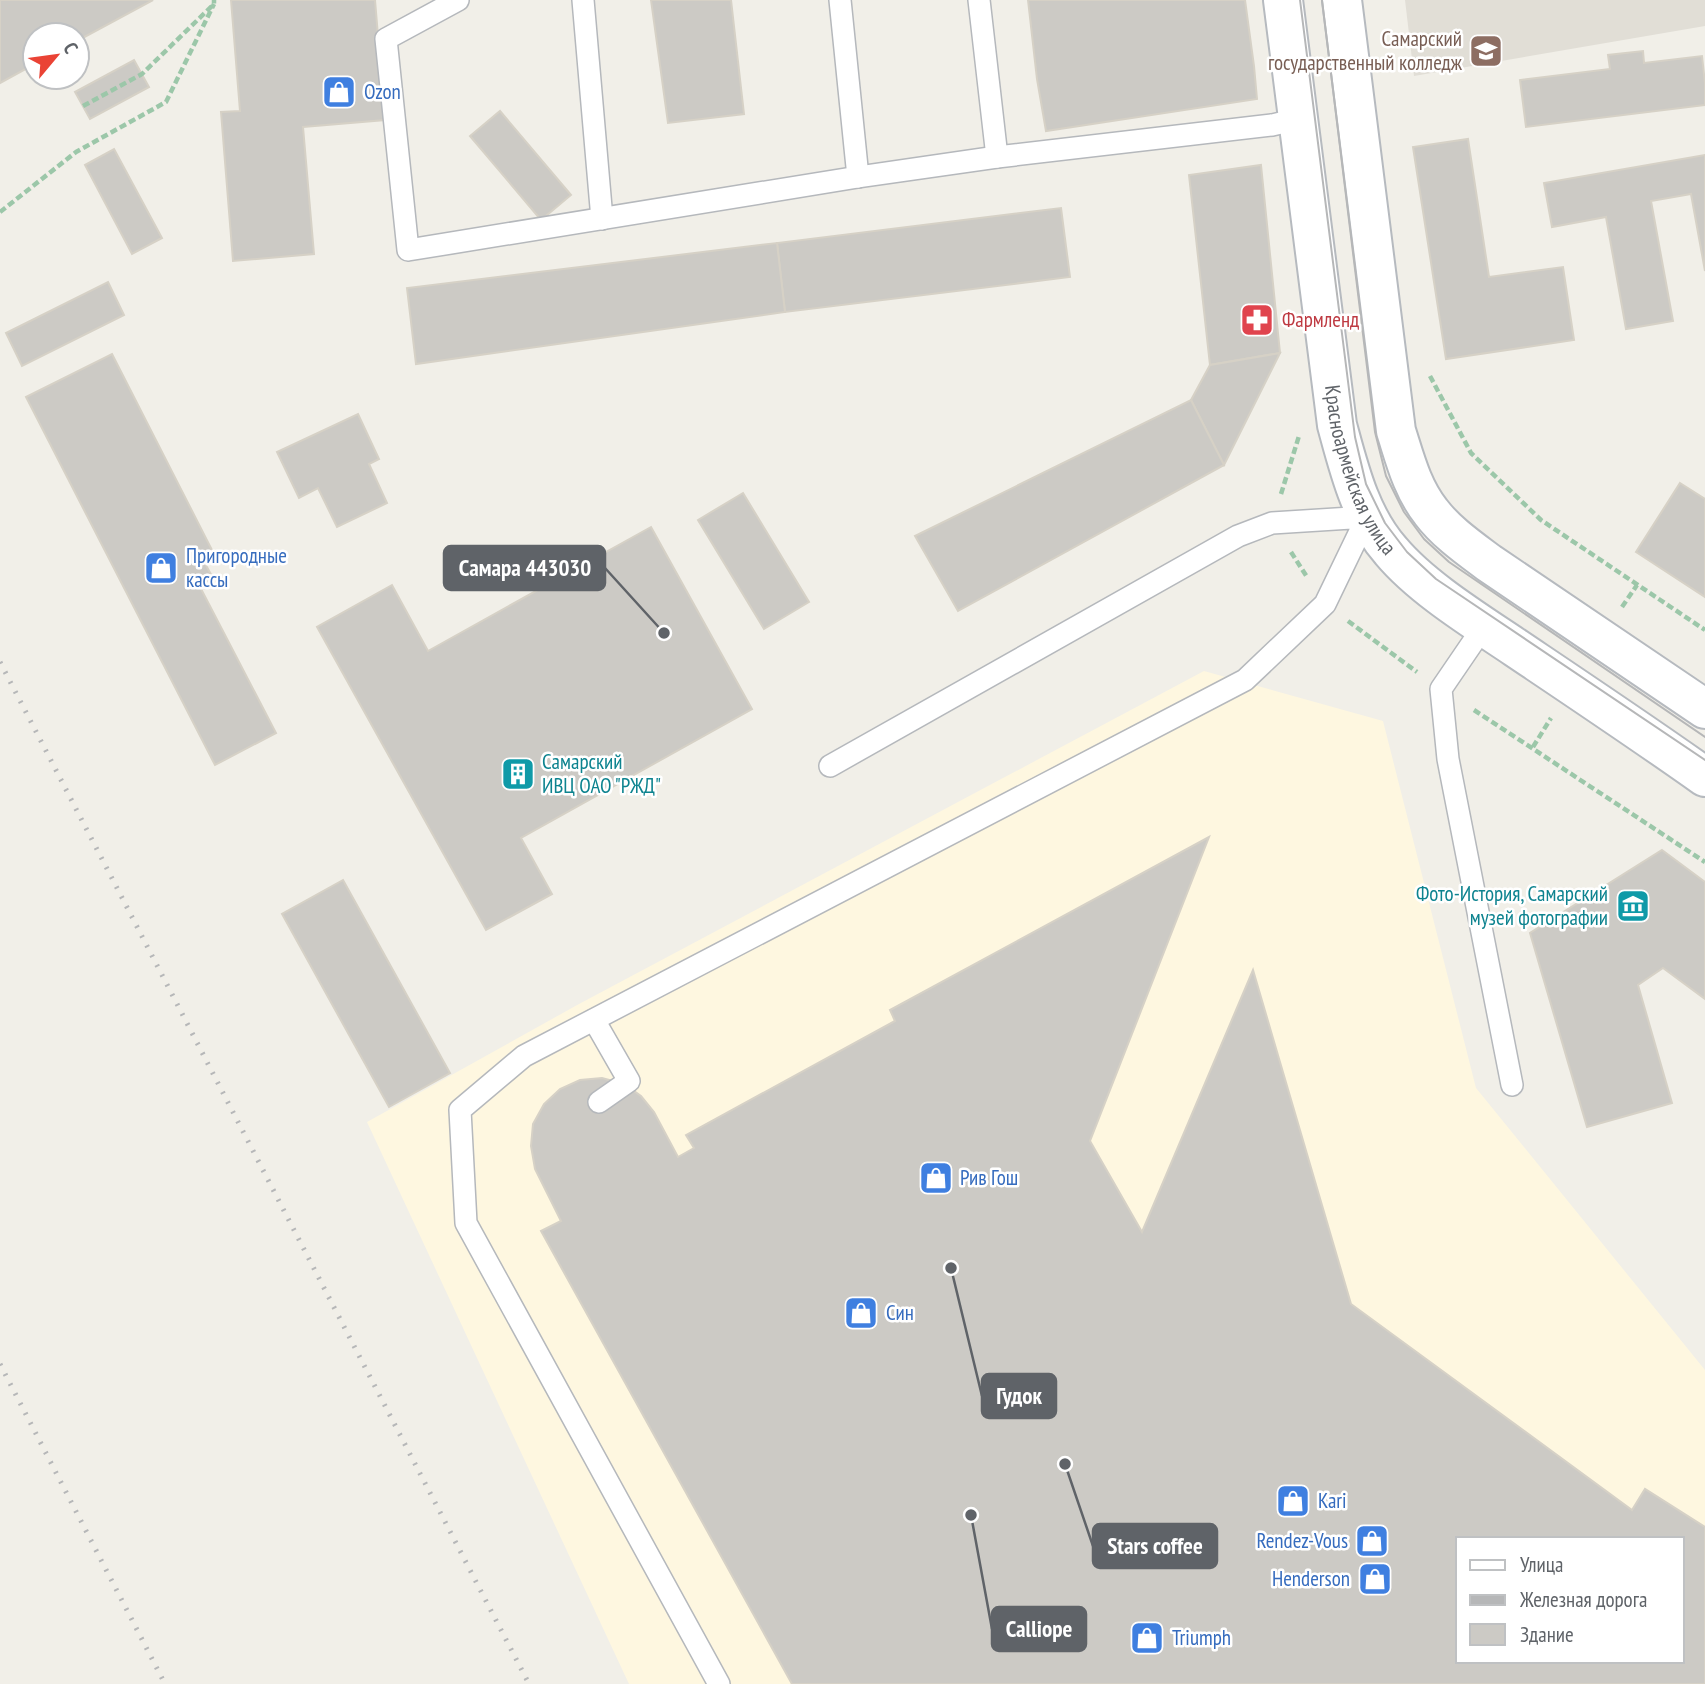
<svg xmlns="http://www.w3.org/2000/svg" width="1705" height="1684" viewBox="0 0 1705 1684" font-family="'PT Sans Narrow',sans-serif">
  <style>
    .commercial { fill: #fef7e0; fill-rule: evenodd }
    .education { fill: #e1ded6 }
    .building { fill: #cccac5; stroke: #d6d1c6; stroke-width: 2; fill-rule: evenodd }
    .lines { fill: none; stroke-linecap: round; stroke-linejoin: round }
    .service-casing { stroke: #b5b8bc; stroke-width: 24 }
    .secondary-casing { stroke: #b6babf; stroke-width: 42 }
    .path { stroke: #9cc7a9; stroke-width: 4.5; stroke-dasharray: 7 3.5; stroke-linecap: butt }
    .service { stroke: #fff; stroke-width: 21 }
    .secondary { stroke: #fff; stroke-width: 38 }
    .tram { stroke: #b6b7b8; stroke-width: 2 }
    .rail { stroke: #b6b7b8; stroke-width: 5; stroke-dasharray: 2 9; stroke-linecap: butt }
    .labels { text-anchor: middle; stroke-width: 5; stroke-linejoin: round; paint-order: stroke }
    .education-label { font-size: 21px; fill: #785e54; stroke: #fff; text-anchor: end }
    .shop-label { font-size: 21px; fill: #366cbe; stroke: #fff; text-anchor: start }
    .health-label { font-size: 21px; fill: #be3a42; stroke: #fff; text-anchor: start }
    .street-label { font-size: 21px; fill: #5f6368; stroke: #fff }
    .culture-label { font-size: 21px; fill: #0d838f; stroke: #fff; text-anchor: start }
    .leader { fill: none; stroke: #5f6368; stroke-width: 2.5 }
    .callout-dot { fill: #5f6368; stroke: #fff; stroke-width: 2.5 }
    .callout { fill: #5f6368; stroke: #5f6368; stroke-width: 2.5 }
    .callout-label { font-size: 23px; text-anchor: middle; font-weight: bold; fill: #fff }
  </style>
  <rect width="100%" height="100%" fill="#f1efe8"/>
  <path class="commercial" d="M1204,671L1383,721L1476,1088L1705,1370V1684H629L367,1122L579,1004ZM1458,1539H1682V1661H1458Z"/>
  <polygon class="education" points="1405,0 1705,0 1705,26 1414,76"/>
  <g class="building">
    <polygon points="0,0 153,0 77,41 77,35 35,35 35,64 0,83"/>
    <polygon points="231,0 375,0 385,120 303,127 314,254 233,261 221,112 240,111"/>
    <polygon points="651,0 731,0 744,114 668,123"/>
    <polygon points="1028,0 1245,0 1254,66 1257,99 1046,131 1037,79"/>
    <polygon points="1643,51 1644,63 1702,56 1705,83 1705,105 1526,127 1520,80 1610,69 1608,55"/>
    <polygon points="134,60 149,87 90,119 75,92"/>
    <polygon points="500,111 571,195 541,220 470,136"/>
    <polygon points="1468,139 1489,277 1563,267 1574,340 1446,359 1413,147"/>
    <polygon points="114,149 162,238 132,254 85,165"/>
    <polygon points="1705,155 1705,271 1691,194 1651,201 1673,321 1626,329 1606,217 1552,227 1544,183"/>
    <polygon points="1261,165 1280,353 1210,365 1189,175"/>
    <polygon points="1061,208 1070,277 785,312 777,243"/>
    <polygon points="777,243 785,312 416,364 407,288"/>
    <polygon points="108,282 124,315 22,366 6,333"/>
    <polygon points="1280,353 1224,465 1191,400 1210,365"/>
    <polygon points="112,354 213,552 202,558 213,578 199,585 276,733 215,765 26,397"/>
    <polygon points="1191,400 1224,465 958,611 915,536"/>
    <polygon points="358,414 379,459 369,464 387,503 337,527 318,488 299,498 277,452"/>
    <polygon points="1680,483 1705,499 1705,597 1636,552"/>
    <polygon points="743,493 809,602 764,629 698,520"/>
    <polygon points="651,527 752,709 521,838 552,894 486,930 317,627 392,585 428,651"/>
    <path d="M1209,837L1090,1141L1142,1232L1253,970L1351,1304L1632,1510L1645,1489L1705,1527V1684H792L541,1231L561,1221L535,1169L531,1146L533,1124L544,1104L560,1089L580,1080L602,1078L624,1084L641,1096L654,1112L678,1157L694,1148L686,1135L895,1021L890,1010ZM1458,1539H1682V1661H1458Z"/>
    <polygon points="1662,850 1705,882 1705,999 1663,968 1638,985 1672,1103 1587,1127 1530,933"/>
    <polygon points="343,880 450,1073 389,1107 282,914"/>
  </g>
  <g class="lines">
    <defs>
      <g id="service">
        <polyline points="458,0 386,39 408,250 858,177 997,157 1272,125 1298,119"/>
        <polyline points="583,0 602,219"/>
        <polyline points="840,0 858,177"/>
        <polyline points="979,0 997,157"/>
        <polyline points="1484,626 1441,689 1448,759 1512,1085"/>
        <polyline points="594,1020 629,1081 599,1102"/>
        <polyline points="719,1684 466,1223 460,1110 524,1056 1245,680 1325,604 1367,517 1272,523 1238,536 830,766"/>
      </g>
      <g id="secondary">
        <path id="s1" d="M1283,0L1337,425C1349,469 1360,516 1391,551C1422,588 1476,621 1516,648C1580,691 1643,733 1705,777"/>
        <path d="M1342,0L1396,431C1405,459 1412,488 1431,512C1446,532 1469,548 1489,563L1705,709"/>
      </g>
    </defs>
    <use href="#service" class="service-casing"/>
    <use href="#secondary" class="secondary-casing"/>
    <g class="path">
      <polyline points="83,106 142,74 214,4 214,0"/>
      <polyline points="0,212 76,152 166,102 214,4"/>
      <polyline points="1430,376 1471,453 1541,520 1705,630"/>
      <polyline points="1281,494 1299,436"/>
      <polyline points="1291,552 1307,577"/>
      <polyline points="1622,607 1637,585"/>
      <polyline points="1348,621 1417,672"/>
      <polyline points="1474,710 1705,862"/>
      <polyline points="1533,747 1551,718"/>
    </g>
    <use href="#service" class="service"/>
    <use href="#secondary" class="secondary"/>
    <g class="tram">
      <polyline points="1300,0 1355,437 1366,484 1385,523 1407,552 1436,579 1705,760"/>
      <polyline points="1322,0 1375,432 1386,476 1404,512 1424,539 1449,562 1705,737"/>
    </g>
    <g class="rail">
      <polyline points="0,662 529,1684"/>
      <polyline points="0,1364 165,1684"/>
    </g>
  </g>
  <defs>
    <symbol id="university-square" viewBox="-11 -11 22 22"><rect x="-9" y="-9" width="18" height="18" rx="4" fill="#8d6e63" stroke="#fff"/><path d="M0-5L7-2L0 1L-7-2ZM-4 1L0 2.5L4 1V4Q0 6-4 4Z" fill="#fff"/></symbol>
    <symbol id="shop-square" viewBox="-11 -11 22 22"><rect x="-9" y="-9" width="18" height="18" rx="4" fill="#3f7fe0" stroke="#fff"/><path d="M-5-2.5h2.3a2.7 3.5 0 0 1 5.4 0H5L5.5 6h-11ZM-1.5-2.5h3a1.5 2.3 0 0 0-3 0Z" fill="#fff"/></symbol>
    <symbol id="pharmacy-square" viewBox="-11 -11 22 22"><rect x="-9" y="-9" width="18" height="18" rx="4" fill="#e0444e" stroke="#fff"/><path d="M-2-6h4v4h4v4h-4v4h-4v-4h-4v-4h4Z" fill="#fff"/></symbol>
    <symbol id="building-square" viewBox="-11 -11 22 22"><rect x="-9" y="-9" width="18" height="18" rx="4" fill="#0f9aa8" stroke="#fff"/><path d="M-4-6H4V6H1V3H-1V6H-4ZM-2.5-4.3h1.7v1.8h-1.7ZM.8-4.3h1.7v1.8H.8ZM-2.5-1h1.7V.8h-1.7ZM.8-1h1.7V.8H.8Z" fill="#fff"/></symbol>
    <symbol id="museum-square" viewBox="-11 -11 22 22"><rect x="-9" y="-9" width="18" height="18" rx="4" fill="#0f9aa8" stroke="#fff"/><path d="M0-6L6-3V-2H-6V-3ZM-5-1h2V3h-2ZM-1-1h2V3h-2ZM3-1h2V3H3ZM-6 4H6V6H-6Z" fill="#fff"/></symbol>
  </defs>
  <g fill-rule="evenodd">
    <use href="#university-square" x="1467" y="32" width="38" height="38"/>
    <use href="#shop-square" x="320" y="73" width="38" height="38"/>
    <use href="#pharmacy-square" x="1238" y="301" width="38" height="38"/>
    <use href="#shop-square" x="142" y="549" width="38" height="38"/>
    <use href="#building-square" x="499" y="755" width="38" height="38"/>
    <use href="#museum-square" x="1614" y="887" width="38" height="38"/>
    <use href="#shop-square" x="917" y="1159" width="38" height="38"/>
    <use href="#shop-square" x="842" y="1294" width="38" height="38"/>
    <use href="#shop-square" x="1274" y="1482" width="38" height="38"/>
    <use href="#shop-square" x="1353" y="1522" width="38" height="38"/>
    <use href="#shop-square" x="1356" y="1560" width="38" height="38"/>
    <use href="#shop-square" x="1128" y="1619" width="38" height="38"/>
  </g>
  <g class="labels">
    <g class="education-label">
      <text x="1462" y="46">Самарский<tspan x="1462" dy="24">государственный колледж</tspan></text>
    </g>
    <g class="shop-label">
      <text x="364" y="99">Ozon</text>
      <text x="186" y="563">Пригородные<tspan x="186" dy="24">кассы</tspan></text>
      <text x="960" y="1185">Рив Гош</text>
      <text x="886" y="1320">Син</text>
      <text x="1318" y="1508">Kari</text>
      <text x="1348" y="1548" text-anchor="end">Rendez-Vous</text>
      <text x="1350" y="1586" text-anchor="end">Henderson</text>
      <text x="1172" y="1645">Triumph</text>
    </g>
    <g class="health-label">
      <text x="1282" y="327">Фармленд</text>
    </g>
    <g class="street-label">
      <text dy="7" stroke="none"><textPath href="#s1" startOffset="478">Красноармейская улица</textPath></text>
    </g>
    <g class="culture-label">
      <text x="542" y="769">Самарский<tspan x="542" dy="24">ИВЦ ОАО "РЖД"</tspan></text>
      <text x="1608" y="901" text-anchor="end">Фото-История, Самарский<tspan x="1608" dy="24">музей фотографии</tspan></text>
    </g>
  </g>
  <path class="leader" d="M664 633L605 568M951 1268L982 1396M1065 1464L1093 1546M971 1515L992 1629"/>
  <g class="callout-dot">
    <circle cx="664" cy="633" r="7"/>
    <circle cx="951" cy="1268" r="7"/>
    <circle cx="1065" cy="1464" r="7"/>
    <circle cx="971" cy="1515" r="7"/>
  </g>
  <g class="callout">
    <rect x="444" y="546" width="161" height="44" rx="7"/>
    <rect x="982" y="1374" width="74" height="44" rx="7"/>
    <rect x="1093" y="1524" width="124" height="44" rx="7"/>
    <rect x="992" y="1607" width="94" height="44" rx="7"/>
  </g>
  <g class="callout-label">
    <text x="525" y="576">Самара 443030</text>
    <text x="1019" y="1404">Гудок</text>
    <text x="1155" y="1554">Stars coffee</text>
    <text x="1039" y="1637">Calliope</text>
  </g>
  <rect x="1456" y="1537" width="228" height="126" fill="#ffffff" stroke="#bfc1c3" stroke-width="2"/>
  <rect x="1470" y="1560" width="35" height="10" fill="#ffffff" stroke="#bfc1c3" stroke-width="2"/>
  <text x="1520" y="1572" font-size="21" fill="#5f6368">Улица</text>
  <rect x="1470" y="1595" width="35" height="10" fill="#b6b7b8" stroke="#bfc1c3" stroke-width="2"/>
  <text x="1520" y="1607" font-size="21" fill="#5f6368">Железная дорога</text>
  <rect x="1470" y="1624" width="35" height="21" fill="#cccac5" stroke="#bfc1c3" stroke-width="2"/>
  <text x="1520" y="1642" font-size="21" fill="#5f6368">Здание</text>
  <g transform="translate(56 56) rotate(61)"><circle r="33" fill="#ffffff" stroke="#bfc1c3" stroke-width="2"/>
  <path d="M0-5L12 26L0 18L-12 26Z" fill="#ea4335"/>
  <text y="-10" font-size="19" font-weight="bold" text-anchor="middle" fill="#5f6368">С</text>
  </g>
</svg>
